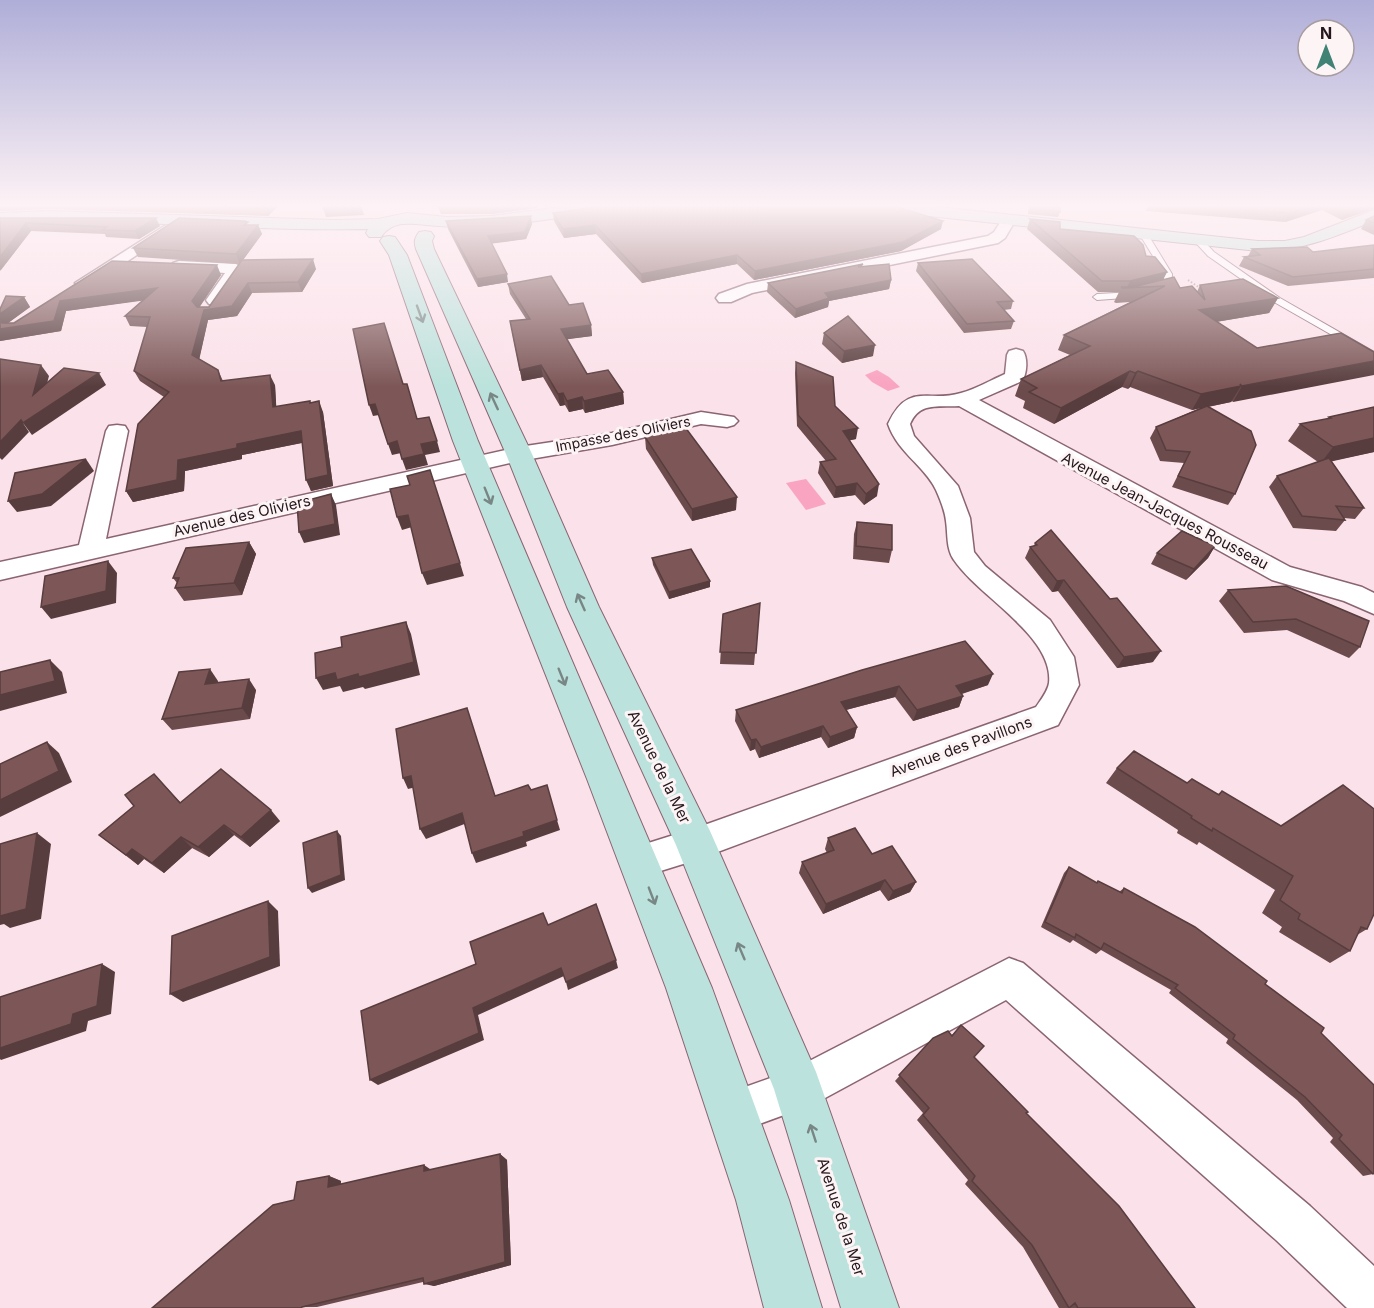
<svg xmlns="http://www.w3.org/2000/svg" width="1374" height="1308" viewBox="0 0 1374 1308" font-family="Inter,sans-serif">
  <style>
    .water { fill: #f9a4c1 }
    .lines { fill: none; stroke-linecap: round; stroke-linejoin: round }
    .lane-casing { stroke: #8a6571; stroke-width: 2 }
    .street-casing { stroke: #8a6571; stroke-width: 3 }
    .secondary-casing { stroke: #8a6571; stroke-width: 2 }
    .path { stroke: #aa959b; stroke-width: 2; stroke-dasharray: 1.5 2; stroke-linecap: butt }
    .lane { fill: #fff; fill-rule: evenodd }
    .street { fill: #fff; fill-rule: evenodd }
    .secondary { fill: #bbe2dc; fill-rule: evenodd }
    .wall { fill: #6c4b4c }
    .shaded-wall { fill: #583d3e }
    .building { fill: #7d5758; stroke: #583d3e; stroke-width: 1.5 }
    .oneway { stroke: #788786 }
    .labels { text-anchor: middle; stroke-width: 6; stroke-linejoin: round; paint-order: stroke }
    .far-street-label { font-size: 14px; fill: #25171c; stroke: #fdf4f6 }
    .street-label { font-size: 15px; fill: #25171c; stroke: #fdf4f6 }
  </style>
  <rect width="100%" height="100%" fill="#fbe1e9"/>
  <g class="water">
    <polygon points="877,370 889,377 900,387 888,391 872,382 865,375"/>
    <polygon points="806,479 826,504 806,510 786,483"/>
  </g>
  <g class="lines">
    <defs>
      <g id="lane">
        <polygon points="1141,233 1147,233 1172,274 1171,288 1159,293 1155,290 1164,285 1164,274 1140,235"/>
        <polygon points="1196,239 1202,239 1214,252 1280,298 1374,352 1374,359 1274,302 1208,256 1196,243"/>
        <polygon points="1135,292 1138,293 1138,297 1097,300 1093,297 1097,294"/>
      </g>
      <g id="street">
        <polygon points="1008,217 1015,221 1005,238 998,243 752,293 731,302 719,302 716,298 719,294 747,284 988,236 994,232 1003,218"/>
        <polygon points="166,225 173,229 171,232 89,287 83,288 75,283"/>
        <polygon points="179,261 236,264 244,269 221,304 209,304 206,300 225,273 173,269 171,266 173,263"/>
        <path d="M1016,349L1023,351C1028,358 1027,374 1022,381L979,400L1290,567L1362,587L1374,593V614L1344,601L1272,580L959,406C938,407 919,402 910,424L914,436L958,486L970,518L974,552L985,566L1050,620L1074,657L1079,685L1058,725L696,860L638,878L626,874L620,862L626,850L696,828L1036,707C1040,701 1048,691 1049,683C1054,636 979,597 954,560C946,549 948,534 946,521C945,511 940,499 936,490C925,466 898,453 888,424C908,381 928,403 961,393C976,389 991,380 1005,374L1007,355L1009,351Z"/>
        <polygon points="701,412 734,417 738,421 734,425 727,427 701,424 612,445 519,461 0,580 0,562 79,545 106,431 109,426 117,425 125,426 128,431 106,539 519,447 612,433"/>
        <polygon points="1009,958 1023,963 1310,1206 1374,1266 1374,1308 1347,1308 1276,1240 1006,1000 814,1104 735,1133 720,1126 713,1111 720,1096 790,1071"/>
      </g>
      <g id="secondary">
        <path d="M585,204H630L622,209C557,217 491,232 426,225C407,223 392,221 381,237H369L366,233L368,229C245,232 123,217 0,223V213L48,211L335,220L378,219L407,213L447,217L491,216Z"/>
        <path d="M855,204H910L1258,241H1285L1304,237L1374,210V221C1333,237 1303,251 1258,251L863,209Z"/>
        <path d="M425,231L431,232L434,236L432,241L434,249L532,454L599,607L710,831L816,1072L899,1308H841L774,1089L676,845L567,607L506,454L416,249C414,242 414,239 419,232Z"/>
        <polygon points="389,236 395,237 407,255 478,441 712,988 789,1200 822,1308 764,1308 736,1200 666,988 587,779 453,441 389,255 380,241 383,237"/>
      </g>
    </defs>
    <use href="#lane" class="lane-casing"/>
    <use href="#street" class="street-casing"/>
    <use href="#secondary" class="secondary-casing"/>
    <polyline class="path" points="1188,280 1200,288"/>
    <use href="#lane" class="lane"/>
    <use href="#street" class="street"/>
    <use href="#secondary" class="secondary"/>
  </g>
  <g class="wall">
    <polygon points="0,204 280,204 268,216 48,209 0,211"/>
    <polygon points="430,204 538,204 537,208 491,214 441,214 437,206 433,207"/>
    <polygon points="1029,204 1060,204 1060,212 1058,217 1028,214"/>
    <polygon points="1149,204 1374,204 1342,220 1322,210 1285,222 1146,211"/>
    <polygon points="661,208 941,229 901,251 754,280 737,264 642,283 596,234 564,238 554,221 553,213"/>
    <polygon points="1374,216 1374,235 1361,229 1366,220"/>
    <polygon points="0,218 160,226 139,239 106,237 105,234 31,231 1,270"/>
    <polygon points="1030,219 1146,256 1167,272 1163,279 1180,288 1197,292 1200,285 1278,298 1269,313 1216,322 1257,348 1341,333 1233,402 1232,401 1231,402 1208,407 1235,494 1228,505 1172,487 1184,463 1160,461 1150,438 1156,427 1200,408 1192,410 1130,387 1128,389 1122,387 1054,424 1023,408 1025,401 1015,396 1021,379 1070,355 1058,350 1064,335 1130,302 1116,303 1114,302 1119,292 1098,292 1027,229"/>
    <polygon points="446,221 532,224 526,239 492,243 508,282 478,287 448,229"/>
    <polygon points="249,225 258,225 262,234 243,260 316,269 302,292 252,293 237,316 208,320 199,359 218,370 223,381 275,385 276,407 311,403 323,412 333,486 311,491 302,443 242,455 242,459 185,471 184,491 133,502 126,491 164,397 140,381 134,371 147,327 130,326 125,316 143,300 66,311 61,331 0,341 0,309 24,297 30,307 8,323 14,323 112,261 221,275 199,307 209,307 239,264 138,257 133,248"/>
    <polygon points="1374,245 1374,278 1288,286 1239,266 1244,257 1248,256 1252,249 1313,252"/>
    <polygon points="918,263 1013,301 1011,309 1004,310 1014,321 1011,329 964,333 916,271"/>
    <polygon points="863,264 862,266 891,280 889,289 829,301 828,307 795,318 767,292 768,283"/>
    <polygon points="508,284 569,305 591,325 592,336 567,339 587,374 623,392 624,404 585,413 583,409 569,412 565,405 560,406 543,377 522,381 512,332 526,319 510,294"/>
    <polygon points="824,333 873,356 842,363 822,344"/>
    <polygon points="796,362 835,406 856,439 850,440 877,496 864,505 855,495 834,498 818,473 820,462 826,461 797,426 795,373"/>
    <polygon points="1374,407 1374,452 1331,461 1364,508 1355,519 1344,518 1345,520 1336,531 1293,528 1269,487 1277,476 1318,462 1288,441 1300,424 1328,419 1329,417"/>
    <polygon points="645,437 736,510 692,521 646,449"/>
    <polygon points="857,522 892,550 889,563 853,559 854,534"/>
    <polygon points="249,542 256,554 242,595 184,601 175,588 177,583 173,578"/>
    <polygon points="1035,543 1153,662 1117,668 1058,591 1052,592 1025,558 1030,547 1034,546"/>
    <polygon points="1215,546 1208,558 1186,580 1151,564 1157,553"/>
    <polygon points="652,558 710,581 710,587 669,599 653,565"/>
    <polygon points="1286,586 1360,647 1349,658 1287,630 1244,633 1219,601 1228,590"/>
    <polygon points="760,603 754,665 720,664 723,614"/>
    <polygon points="862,670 988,685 962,694 963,696 959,707 913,721 895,697 846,710 857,727 854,738 828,748 821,737 759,758 755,749 750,751 735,721 736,710"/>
    <polygon points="218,681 218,682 256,690 250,719 172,730 162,719"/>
    <polygon points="1117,768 1187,783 1218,794 1222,791 1367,929 1357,935 1350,951 1330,963 1279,932 1282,927 1262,913 1275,890 1199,842 1197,845 1177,833 1178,830 1106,783"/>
    <polygon points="154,774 181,803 280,821 250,847 234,835 209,857 192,848 164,873 144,859 138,865 99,835 134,806"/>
    <polygon points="828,838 872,854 916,882 910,892 888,901 880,890 823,914 799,873 802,862 827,853 825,849"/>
    <polygon points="1069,867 1096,883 1098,881 1119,892 1124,888 1265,984 1321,1033 1373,1174 1363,1176 1330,1142 1333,1138 1297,1100 1226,1043 1228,1039 1169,993 1171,990 1101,950 1096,954 1073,940 1070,943 1041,927 1064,873"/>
    <polygon points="961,1025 974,1057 1026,1113 1195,1308 1059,1308 1023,1247 965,1184 968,1180 917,1120 923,1113 895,1081 933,1038 952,1035"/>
    <polygon points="500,1154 507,1160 511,1265 434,1286 423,1282 317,1307 152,1308 294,1200 329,1176 341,1181 341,1184 431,1170"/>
  </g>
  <g class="shaded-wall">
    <polygon points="269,204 280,204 268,216 265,208"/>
    <polygon points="502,204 538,204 537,208 491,214 489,206"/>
    <polygon points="545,204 567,204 545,207"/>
    <polygon points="1319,204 1326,204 1322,210 1285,222 1289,213"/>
    <polygon points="1367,204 1374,204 1374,209 1342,220 1348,211"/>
    <polygon points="361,205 364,215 326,217 323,208"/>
    <polygon points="531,216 532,224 526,239 489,244 488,236"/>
    <polygon points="156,218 160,226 139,239 135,231"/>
    <polygon points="943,221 941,229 901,251 754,280 755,271"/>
    <polygon points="26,223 31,231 0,271 0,257"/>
    <polygon points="258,225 262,234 240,264 236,254"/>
    <polygon points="595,225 596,234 564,238 563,229"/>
    <polygon points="737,255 737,264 642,283 641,274"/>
    <polygon points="313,259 316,269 302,292 298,282"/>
    <polygon points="217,265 221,275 197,311 192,301"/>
    <polygon points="1167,272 1162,282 1127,288 1130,281"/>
    <polygon points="507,274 508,282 478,287 477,279"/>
    <polygon points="891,280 889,289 829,301 828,307 795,318 796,309 825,293"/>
    <polygon points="248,283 252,293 237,316 208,320 198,365 192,355 204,310 232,306"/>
    <polygon points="157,288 162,298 66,311 61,331 0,341 0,314 24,297 30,307 4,326 6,328 60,301"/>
    <polygon points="1278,298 1269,313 1191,326 1199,310"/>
    <polygon points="591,325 592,336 562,340 561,329"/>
    <polygon points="875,345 873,356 842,363 844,351"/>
    <polygon points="1374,361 1374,375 1233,402 1242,386"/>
    <polygon points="41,365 49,376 41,406 33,395"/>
    <polygon points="541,365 543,377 522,381 520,370"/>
    <polygon points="1130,371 1122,387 1054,424 1061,408"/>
    <polygon points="1138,371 1130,387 1128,389 1135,373"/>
    <polygon points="99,373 106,385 32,435 23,423"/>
    <polygon points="270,375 275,385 277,418 273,407"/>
    <polygon points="1241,386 1231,402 1192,410 1201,394"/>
    <polygon points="623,392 624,404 585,413 584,401"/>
    <polygon points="563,393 565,405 560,406 558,394"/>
    <polygon points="582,397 583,409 569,412 567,401"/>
    <polygon points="319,401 323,412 333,486 311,491 306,480"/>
    <polygon points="375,404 379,415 373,416 369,405"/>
    <polygon points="21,420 29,432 2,460 0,458 0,442"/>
    <polygon points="858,428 856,439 842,442 843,431"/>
    <polygon points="301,431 306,442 242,455 242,459 185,471 184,491 133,502 126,491 178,460 237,444"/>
    <polygon points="1374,438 1374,452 1320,464 1333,447"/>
    <polygon points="397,441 401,453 392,455 388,444"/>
    <polygon points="437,441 440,452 425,455 428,465 406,470 402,459 421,444"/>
    <polygon points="86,459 94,471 51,506 17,512 8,501"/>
    <polygon points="857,483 855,495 834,498 836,487"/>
    <polygon points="879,484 877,496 864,505 866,494"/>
    <polygon points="331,494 336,505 340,535 304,543 299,532"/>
    <polygon points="737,497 736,510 692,521 692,509"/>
    <polygon points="408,515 412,527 402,530 397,517"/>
    <polygon points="249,542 256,554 242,595 234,583"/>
    <polygon points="1215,546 1208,558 1186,580 1194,569"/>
    <polygon points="108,561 117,573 116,603 51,619 41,607"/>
    <polygon points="460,563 464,576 427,585 422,573"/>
    <polygon points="1064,580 1058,591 1052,592 1057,581"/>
    <polygon points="710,581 710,587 669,599 669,592"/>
    <polygon points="406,622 411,634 420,675 365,689 363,687 343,692 340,686 323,690 316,678"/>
    <polygon points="1161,651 1153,662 1117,668 1124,657"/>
    <polygon points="50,660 62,672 67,693 0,711 0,695"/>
    <polygon points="210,669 218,681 214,696 205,684"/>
    <polygon points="993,674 988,685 951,697 956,686"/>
    <polygon points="249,679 256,690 250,719 242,708"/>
    <polygon points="899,686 895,697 838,712 841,702"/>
    <polygon points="963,696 959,707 913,721 917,710"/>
    <polygon points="823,726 821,737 759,758 761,747"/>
    <polygon points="857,727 854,738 828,748 830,737"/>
    <polygon points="756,739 755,749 750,751 751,740"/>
    <polygon points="47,742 59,753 72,782 0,817 0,800"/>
    <polygon points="411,776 416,787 408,789 403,778"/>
    <polygon points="271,810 280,821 250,847 241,837"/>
    <polygon points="462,813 467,823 426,839 420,829"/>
    <polygon points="557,820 560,830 526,842 527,846 476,863 472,853 523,832"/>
    <polygon points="224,825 234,835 209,857 198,847"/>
    <polygon points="337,831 341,836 345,880 312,893 308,888"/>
    <polygon points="37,833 51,844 41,919 10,928 4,924 0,925 0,915"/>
    <polygon points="181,837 192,848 164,873 152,863"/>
    <polygon points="132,849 144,859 138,865 126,855"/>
    <polygon points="885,880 880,890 823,914 826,904"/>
    <polygon points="916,882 910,892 888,901 893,891"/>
    <polygon points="268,901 278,911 280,966 183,1002 170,994"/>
    <polygon points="616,960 618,968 568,990 566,982"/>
    <polygon points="102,964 115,972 111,1014 88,1021 86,1031 1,1060 0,1059 0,1048 73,1014"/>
    <polygon points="561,968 564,976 478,1015 484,1040 378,1085 370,1080 473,1008"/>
    <polygon points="500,1154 507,1160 511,1265 434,1286 424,1284"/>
    <polygon points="424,1165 433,1171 424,1171"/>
    <polygon points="329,1176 341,1181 340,1192 328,1187"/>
  </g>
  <g class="building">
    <polygon points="136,204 269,204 265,208"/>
    <polygon points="325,204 360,204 361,205 323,208"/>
    <polygon points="438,204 502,204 489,206 439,206"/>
    <polygon points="615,204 661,204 661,208 699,204 873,204 894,206 943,221 903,242 755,271 737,255 641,274 595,225 563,229 553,213"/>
    <polygon points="1030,204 1060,204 1060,212 1030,209"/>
    <polygon points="1172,204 1319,204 1289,213"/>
    <polygon points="1333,204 1367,204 1348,211"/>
    <polygon points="531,216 525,232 488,236 507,274 477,279 446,221"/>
    <polygon points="1374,216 1374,223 1366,220"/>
    <polygon points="0,218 156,218 135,231 102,230 107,227 26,223 0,257"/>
    <polygon points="179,218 244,221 248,222 244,225 258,225 236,254 133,248"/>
    <polygon points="1030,219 1060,222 1060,229 1134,236 1143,245 1146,256 1155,257 1167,272 1130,281 1102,281"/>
    <polygon points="1374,245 1374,269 1293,277 1244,257 1260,255 1252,249 1307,247 1313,252"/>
    <polygon points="313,259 298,282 248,283 232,306 204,310 192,355 218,370 221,381 270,375 273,407 310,401 310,403 319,401 328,475 306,480 301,431 237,444 237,448 178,460 177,480 126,491 138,424 169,392 134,371 150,317 125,316 157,288 60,301 54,321 0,329 0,320 2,323 14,323 112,261 217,265 192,301 197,307 209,307 242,260"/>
    <polygon points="972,259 1013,301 997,302 1014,321 967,324 918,263"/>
    <polygon points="863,264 858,267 889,264 891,280 825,293 829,298 796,309 768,283"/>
    <polygon points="551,276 569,305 583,303 591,325 561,329 587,374 608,370 623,392 584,401 582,397 567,401 563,393 558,394 541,365 520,370 510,321 530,319 508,284"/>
    <polygon points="1174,277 1180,288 1192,286 1205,300 1200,285 1243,279 1278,298 1199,310 1257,348 1341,333 1374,352 1374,361 1242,386 1240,384 1241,386 1201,394 1138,371 1135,373 1130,371 1061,408 1029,392 1037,388 1021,379 1090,346 1064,335 1165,286 1123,288 1121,287 1133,287"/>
    <polygon points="6,296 24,297 0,314 0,309"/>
    <polygon points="848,316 875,345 844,351 824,333"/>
    <polygon points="384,323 403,384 407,384 417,419 429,417 437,441 421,444 424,454 402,459 397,441 388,444 375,404 369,405 353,329"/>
    <polygon points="0,359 41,365 33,395 64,368 99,373 23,423 21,420 0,442"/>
    <polygon points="796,362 833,377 835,406 858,428 843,431 879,484 866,494 857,483 836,487 820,462 836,459 798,415"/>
    <polygon points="1207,406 1251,431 1256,445 1235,494 1178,476 1190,452 1166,450 1156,427"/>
    <polygon points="1374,407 1374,438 1333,447 1300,424 1331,418 1329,417"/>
    <polygon points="685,427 737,497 692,509 645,437"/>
    <polygon points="1329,458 1364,508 1336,506 1345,520 1302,516 1277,476"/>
    <polygon points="86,459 42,494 8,501 15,473"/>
    <polygon points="430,470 460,563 422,573 408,515 397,517 390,489 410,485 407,476"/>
    <polygon points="331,494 335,524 299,532 297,503"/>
    <polygon points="857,522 892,525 892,550 856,546"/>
    <polygon points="1051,530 1110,599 1117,598 1161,651 1124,657 1064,580 1057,581 1030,547 1037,545 1035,543"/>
    <polygon points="1182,531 1215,546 1194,569 1157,553"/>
    <polygon points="249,542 234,583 175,588 179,578 173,578 186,548"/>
    <polygon points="691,549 710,581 669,592 652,558"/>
    <polygon points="108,561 106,591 41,607 45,576"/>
    <polygon points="1286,586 1369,621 1360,647 1296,619 1253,622 1228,590"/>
    <polygon points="760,603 756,653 720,652 723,614"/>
    <polygon points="406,622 414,662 359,677 358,674 337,680 335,673 316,678 315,653 342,647 341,637"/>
    <polygon points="965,641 993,674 956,686 963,696 917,710 899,686 841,702 857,727 830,737 823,726 761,747 756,739 751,740 736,710 862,670"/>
    <polygon points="50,660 55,681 0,695 0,672"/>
    <polygon points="210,669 205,684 249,679 242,708 162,719 179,672"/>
    <polygon points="467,708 495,796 528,785 531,790 547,785 557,820 523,832 524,836 472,853 462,813 420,829 411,776 403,778 396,729"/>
    <polygon points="47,742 59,771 0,800 0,764"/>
    <polygon points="1134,751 1187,783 1192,779 1219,795 1222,791 1281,826 1343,785 1374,809 1374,914 1367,929 1361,927 1350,951 1298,919 1300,914 1280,900 1293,876 1213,828 1212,831 1191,818 1192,816 1117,768"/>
    <polygon points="221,769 271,810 241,837 224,825 198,847 181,837 152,863 132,849 126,855 99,835 134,806 125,795 154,774 180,803"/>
    <polygon points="855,828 872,854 892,846 916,882 893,891 885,880 826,904 802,862 834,850 828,838"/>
    <polygon points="337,831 341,875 308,888 303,843"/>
    <polygon points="37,833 26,909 0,916 0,844"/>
    <polygon points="1069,867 1097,883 1098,881 1122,893 1124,888 1195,927 1267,981 1265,984 1324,1028 1321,1033 1374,1085 1374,1173 1373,1174 1339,1139 1342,1135 1305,1097 1233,1039 1235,1035 1175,988 1178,985 1104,943 1101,949 1076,934 1075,938 1045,922"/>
    <polygon points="268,901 270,957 170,994 172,936"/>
    <polygon points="596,904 616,960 566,982 561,968 473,1008 479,1033 370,1080 361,1011 476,964 470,942 543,913 548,925"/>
    <polygon points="102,964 97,1006 73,1014 71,1024 0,1048 0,997"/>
    <polygon points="961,1025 984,1046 974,1057 1028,1112 1026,1113 1119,1206 1195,1308 1078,1308 1075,1303 1069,1308 1032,1245 972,1181 975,1176 923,1115 929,1108 899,1075 933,1038 948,1031 952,1036"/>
    <polygon points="500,1154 505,1262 424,1284 423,1278 302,1307 301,1308 152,1308 273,1205 294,1200 297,1182 329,1176 328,1187 424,1165 424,1171"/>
  </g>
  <defs><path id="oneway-shaft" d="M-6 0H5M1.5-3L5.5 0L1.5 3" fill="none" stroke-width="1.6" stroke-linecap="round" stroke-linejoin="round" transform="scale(1.5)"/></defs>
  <g class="oneway">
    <use href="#oneway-shaft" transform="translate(420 314) rotate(70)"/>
    <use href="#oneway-shaft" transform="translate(494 401) rotate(-115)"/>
    <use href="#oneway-shaft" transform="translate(488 496) rotate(68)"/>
    <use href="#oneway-shaft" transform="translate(581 602) rotate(-114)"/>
    <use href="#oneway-shaft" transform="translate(562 677) rotate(68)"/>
    <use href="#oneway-shaft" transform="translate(652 896) rotate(69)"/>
    <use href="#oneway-shaft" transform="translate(741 951) rotate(-113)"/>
    <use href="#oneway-shaft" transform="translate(813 1133) rotate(-108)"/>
  </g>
  <linearGradient id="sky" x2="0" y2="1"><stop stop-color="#afaed8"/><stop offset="0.53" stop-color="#fdf2f5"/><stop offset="1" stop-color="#fdf2f5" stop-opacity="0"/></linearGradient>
  <rect width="1374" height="387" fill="url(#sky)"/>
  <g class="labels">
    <g class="far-street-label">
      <text transform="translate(623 434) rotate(-11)" y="5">Impasse des Oliviers</text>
    </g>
    <g class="street-label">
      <text transform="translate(1165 511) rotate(28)" y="5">Avenue Jean-Jacques Rousseau</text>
      <text transform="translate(242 516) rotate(-13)" y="5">Avenue des Oliviers</text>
      <text transform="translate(961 747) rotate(-20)" y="5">Avenue des Pavillons</text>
      <text transform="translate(659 767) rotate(64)" y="5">Avenue de la Mer</text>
      <text transform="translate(841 1217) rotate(72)" y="5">Avenue de la Mer</text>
    </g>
  </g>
  <g transform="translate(1326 48)"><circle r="28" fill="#fdf4f6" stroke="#a79c9f" stroke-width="1.5"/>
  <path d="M0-4.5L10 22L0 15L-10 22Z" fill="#408274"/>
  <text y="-9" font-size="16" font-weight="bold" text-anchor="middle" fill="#25171c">N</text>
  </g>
</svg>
